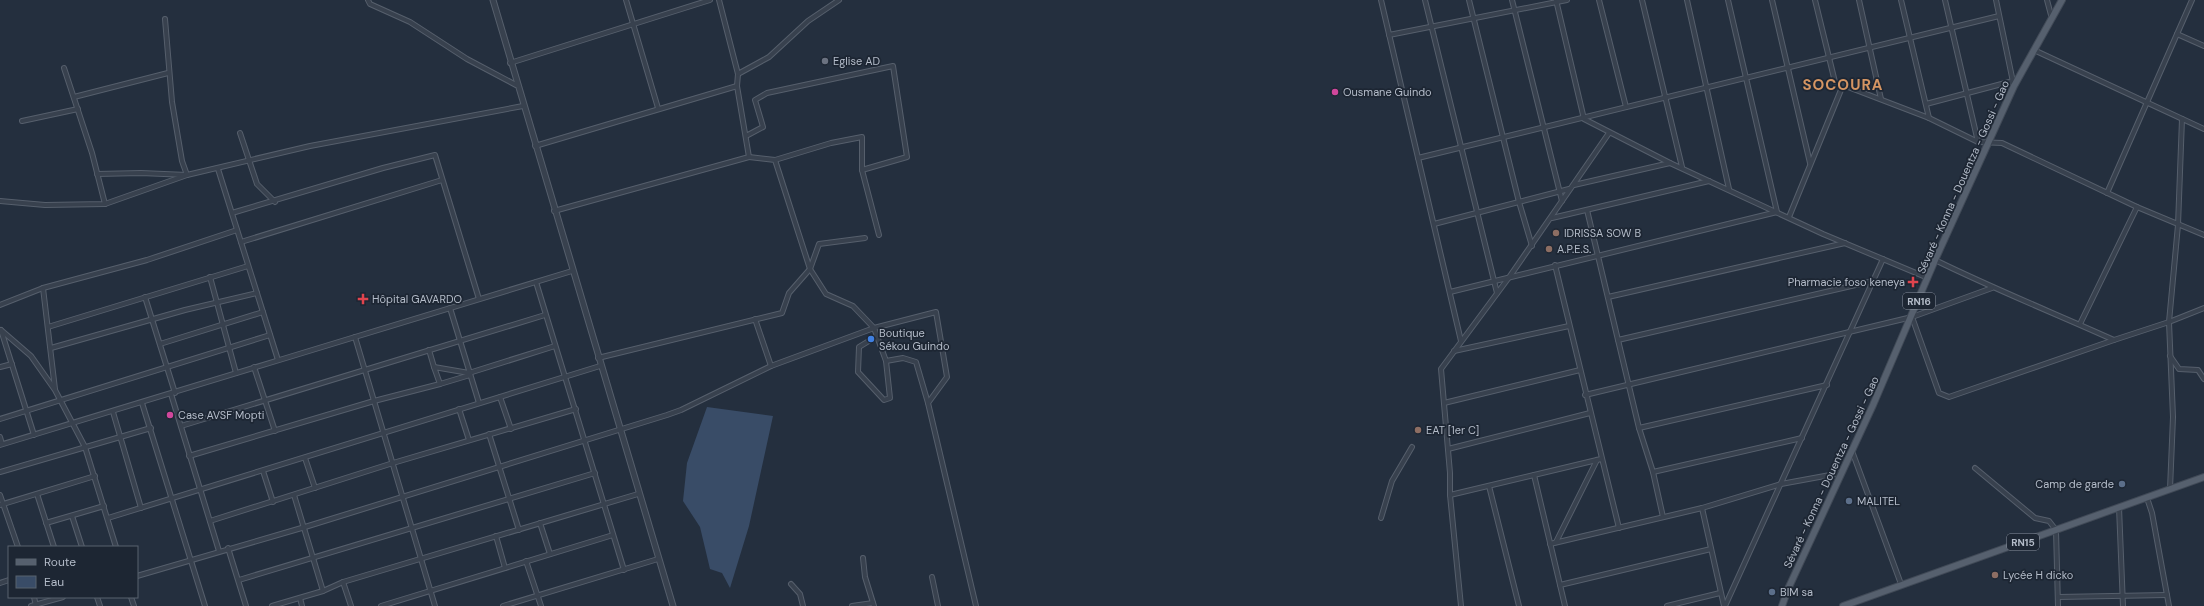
<svg xmlns="http://www.w3.org/2000/svg" width="2204" height="606" viewBox="0 0 2204 606" font-family="'DM Sans',sans-serif">
  <style>
    .water { fill: #394c67 }
    .lines { fill: none; stroke-linecap: round; stroke-linejoin: round }
    .minor-casing { stroke: #565f6c; stroke-width: 6 }
    .tertiary-casing { stroke: #565f6c; stroke-width: 7 }
    .primary-casing { stroke: #414a57; stroke-width: 8 }
    .minor { stroke: #38414e; stroke-width: 4 }
    .tertiary { stroke: #38414e; stroke-width: 5 }
    .primary { stroke: #56606e; stroke-width: 6 }
    .worship-dot { fill: #6b7280; stroke: #1d2633; stroke-width: 1.5 }
    .hotel-dot { fill: #d1479c; stroke: #1d2633; stroke-width: 1.5 }
    .education-dot { fill: #8d6e63; stroke: #1d2633; stroke-width: 1.5 }
    .health-dot { fill: #e0444e; stroke: #1d2633; stroke-width: 1.5 }
    .shop-dot { fill: #3f7fe0; stroke: #1d2633; stroke-width: 1.5 }
    .service-dot { fill: #5c6f8a; stroke: #1d2633; stroke-width: 1.5 }
    .labels { text-anchor: middle; stroke-width: 3.5; stroke-linejoin: round; paint-order: stroke }
    .shield { fill: #1d2633; stroke: #878f9c; stroke-width: 1 }
    .shield-label { font-size: 10px; font-weight: bold; fill: #b4bcc9 }
    .poi-label { font-size: 11px; fill: #b4bcc9; stroke: #1d2633; text-anchor: start }
    .street-label { font-size: 11px; fill: #b4bcc9; stroke: #1d2633 }
    .district-label { font-size: 15px; font-weight: bold; letter-spacing: 1px; fill: #d59563; stroke: #1d2633 }
  </style>
  <rect width="100%" height="100%" fill="#242f3e"/>
  <polygon class="water" points="707,407 773,416 749,526 730,588 722,573 710,569 700,527 683,501 687,463"/>
  <g class="lines">
    <defs>
      <g id="minor">
        <polyline points="368,0 370,4 410,22 467,59 516,85"/>
        <polyline points="626,0 658,108"/>
        <polyline points="719,0 738,74 737,86"/>
        <polyline points="1381,0 1461,341"/>
        <polyline points="1425,0 1497,293"/>
        <polyline points="1469,0 1519,202 1532,246"/>
        <polyline points="1512,0 1562,201"/>
        <polyline points="1556,0 1584,119 1670,163 1823,234 1928,278"/>
        <polyline points="1599,0 1626,107"/>
        <polyline points="1642,0 1682,167"/>
        <polyline points="1687,0 1729,189"/>
        <polyline points="1772,0 1810,163"/>
        <polyline points="1815,0 1835,82 1929,118 1978,142 2002,143 2137,207 2204,235"/>
        <polyline points="1859,0 1881,99"/>
        <polyline points="1901,0 1929,118"/>
        <polyline points="1945,0 1978,142"/>
        <polyline points="1996,0 2013,82"/>
        <polyline points="2047,0 2052,19"/>
        <polyline points="2177,34 2204,46"/>
        <polyline points="1389,35 1567,0"/>
        <polyline points="2036,51 2204,129"/>
        <polyline points="510,63 710,0"/>
        <polyline points="64,68 92,153 105,204"/>
        <polyline points="738,74 769,57 808,21 839,0"/>
        <polyline points="74,97 168,73"/>
        <polyline points="1926,104 2013,81"/>
        <polyline points="22,121 78,109"/>
        <polyline points="240,133 257,184 275,202"/>
        <polyline points="746,136 763,127 755,100 767,93 893,66 907,157 862,170 879,235"/>
        <polyline points="535,146 737,86 749,157 554,211"/>
        <polyline points="749,157 775,160 810,269 826,294 853,306 874,328 886,361 903,358 916,362 928,403"/>
        <polyline points="1418,158 1999,16"/>
        <polyline points="775,160 831,143 862,137 862,170"/>
        <polyline points="218,169 278,360"/>
        <polyline points="97,174 141,173 187,175 310,146 523,106"/>
        <polyline points="1574,185 1670,163"/>
        <polyline points="2107,193 2192,0"/>
        <polyline points="0,201 45,205 105,204 187,175 182,161 172,102 165,19"/>
        <polyline points="1587,210 1639,428 1653,472 1663,517"/>
        <polyline points="232,213 383,168 435,155 479,299"/>
        <polyline points="1789,217 1843,85"/>
        <polyline points="1552,218 1709,181"/>
        <polyline points="1434,224 1569,189"/>
        <polyline points="241,242 442,180"/>
        <path d="M1935,260C1994,289 2054,313 2114,340L2169,322L2178,225L2182,119"/>
        <polyline points="1555,265 1619,528"/>
        <polyline points="210,277 236,373"/>
        <polyline points="536,282 624,570"/>
        <polyline points="43,288 55,389"/>
        <polyline points="1450,292 1777,212 1728,0"/>
        <polyline points="145,297 175,393"/>
        <polyline points="1608,297 1845,243"/>
        <polyline points="0,305 43,288 147,260 237,230"/>
        <polyline points="450,308 479,403"/>
        <polyline points="1912,317 1939,393 1949,397 2114,340"/>
        <polyline points="755,319 771,366"/>
        <polyline points="2080,324 2137,207"/>
        <polyline points="48,327 248,266"/>
        <polyline points="1,330 31,356 55,390 85,447 116,547"/>
        <polyline points="1,330 34,435"/>
        <polyline points="877,336 859,347 858,372 884,400 890,398 886,361"/>
        <polyline points="355,337 435,606"/>
        <polyline points="1618,340 1873,281"/>
        <polyline points="160,344 263,312"/>
        <polyline points="51,348 185,310 257,293"/>
        <polyline points="429,350 434,367"/>
        <polyline points="1454,351 1569,326"/>
        <polyline points="2170,356 2179,369 2198,370 2204,379"/>
        <polyline points="598,358 782,313 789,293 810,269 819,244 865,238"/>
        <polyline points="0,367 12,364"/>
        <polyline points="254,367 275,431"/>
        <polyline points="440,384 470,375"/>
        <polyline points="171,394 219,551"/>
        <polyline points="1585,395 1912,317 1992,288"/>
        <polyline points="500,397 511,429"/>
        <polyline points="142,403 205,606"/>
        <polyline points="1444,403 1580,370"/>
        <polyline points="459,409 469,440"/>
        <polyline points="113,412 141,508"/>
        <polyline points="0,419 270,335"/>
        <polyline points="181,426 545,315"/>
        <polyline points="1639,428 1827,385"/>
        <polyline points="489,434 519,530"/>
        <polyline points="0,437 2,444"/>
        <path d="M0,445C191,388 381,328 572,271"/>
        <polyline points="1448,449 1590,413"/>
        <polyline points="1852,451 1901,584"/>
        <polyline points="189,456 374,401 440,384 434,367 469,373 555,346"/>
        <polyline points="305,458 315,488"/>
        <polyline points="1975,468 2035,518 2049,521 2056,530 2058,606"/>
        <polyline points="263,471 273,502"/>
        <polyline points="0,472 151,428"/>
        <polyline points="1653,472 1802,438"/>
        <polyline points="1534,475 1565,606"/>
        <polyline points="1489,486 1519,606"/>
        <polyline points="2170,489 2173,417 2169,322 2204,308"/>
        <polyline points="37,494 54,547"/>
        <polyline points="0,495 18,547"/>
        <polyline points="294,495 323,591"/>
        <polyline points="1450,495 1601,459"/>
        <polyline points="2147,498 2152,513 2169,606"/>
        <polyline points="0,505 95,476"/>
        <polyline points="2119,507 2123,606"/>
        <polyline points="1702,508 1724,606"/>
        <polyline points="72,516 82,547"/>
        <polyline points="108,518 600,366"/>
        <polyline points="1381,518 1392,481 1412,447"/>
        <polyline points="210,521 393,463 576,409"/>
        <polyline points="46,523 104,506"/>
        <polyline points="540,523 550,554"/>
        <polyline points="496,536 505,568"/>
        <polyline points="1556,542 1597,460"/>
        <polyline points="1550,544 1702,508 1781,484 1841,473"/>
        <polyline points="228,548 246,606"/>
        <polyline points="863,558 865,577 874,606"/>
        <polyline points="526,561 541,606"/>
        <polyline points="137,576 305,527 667,415 681,410 771,366 874,328 936,312 947,377 928,403 976,606"/>
        <polyline points="932,577 938,606"/>
        <polyline points="239,580 595,473"/>
        <polyline points="343,582 351,606"/>
        <polyline points="0,583 9,580"/>
        <polyline points="791,584 800,594 803,606"/>
        <polyline points="1560,585 1711,549"/>
        <polyline points="34,597 36,606"/>
        <polyline points="97,597 100,606"/>
        <polyline points="131,597 134,606"/>
        <polyline points="2058,597 2167,595"/>
        <polyline points="300,598 302,606"/>
        <polyline points="31,606 63,597"/>
        <polyline points="272,606 323,591 343,582 638,494"/>
        <polyline points="381,606 613,535"/>
        <polyline points="503,606 658,559"/>
        <polyline points="852,606 873,603"/>
        <polyline points="1461,606 1450,495 1450,473 1441,369 1510,276 1609,133"/>
        <polyline points="1667,606 1720,593"/>
        <polyline points="1725,606 1883,259"/>
      </g>
      <polyline id="tertiary" points="493,0 673,606"/>
      <g id="primary">
        <polyline points="1782,606 1788,589 1873,405 1935,260 2014,86 2062,0"/>
        <polyline points="1843,606 2204,477"/>
      </g>
    </defs>
    <use href="#minor" class="minor-casing"/>
    <use href="#tertiary" class="tertiary-casing"/>
    <use href="#primary" class="primary-casing"/>
    <use href="#minor" class="minor"/>
    <use href="#tertiary" class="tertiary"/>
    <use href="#primary" class="primary"/>
  </g>
  <circle class="worship-dot" cx="825" cy="61" r="4"/>
  <g class="hotel-dot">
    <circle cx="1335" cy="92" r="4"/>
    <circle cx="170" cy="415" r="4"/>
  </g>
  <g class="education-dot">
    <circle cx="1556" cy="233" r="4"/>
    <circle cx="1549" cy="249" r="4"/>
    <circle cx="1418" cy="430" r="4"/>
    <circle cx="1995" cy="575" r="4"/>
  </g>
  <g class="health-dot">
    <path d="M1911 276h4v4h4v4h-4v4h-4v-4h-4v-4h4z"/>
    <path d="M361 293h4v4h4v4h-4v4h-4v-4h-4v-4h4z"/>
  </g>
  <circle class="shop-dot" cx="871" cy="339" r="4"/>
  <g class="service-dot">
    <circle cx="2122" cy="484" r="4"/>
    <circle cx="1849" cy="501" r="4"/>
    <circle cx="1772" cy="592" r="4"/>
  </g>
  <g class="labels">
    <g class="shield">
      <rect x="1903" y="293" width="32" height="16" rx="3"/>
      <rect x="2007" y="534" width="32" height="16" rx="3"/>
    </g>
    <g class="shield-label">
      <text x="1919" y="305">RN16</text>
      <text x="2023" y="546">RN15</text>
    </g>
    <g class="poi-label">
      <text x="833" y="65">Eglise AD</text>
      <text x="1343" y="96">Ousmane Guindo</text>
      <text x="1564" y="237">IDRISSA SOW B</text>
      <text x="1557" y="253">A.P.E.S.</text>
      <text x="1905" y="286" text-anchor="end">Pharmacie foso keneya</text>
      <text x="372" y="303">Hôpital GAVARDO</text>
      <text x="879" y="337">Boutique<tspan x="879" dy="13">Sékou Guindo</tspan></text>
      <text x="178" y="419">Case AVSF Mopti</text>
      <text x="1426" y="434">EAT [1er C]</text>
      <text x="2114" y="488" text-anchor="end">Camp de garde</text>
      <text x="1857" y="505">MALITEL</text>
      <text x="2003" y="579">Lycée H dicko</text>
      <text x="1780" y="596">BIM sa</text>
    </g>
    <g class="street-label">
      <text transform="translate(1963 177) rotate(-66)" y="4">Sévaré - Konna - Douentza - Gossi - Gao</text>
      <text transform="translate(1831 472) rotate(-65)" y="4">Sévaré - Konna - Douentza - Gossi - Gao</text>
    </g>
    <g class="district-label">
      <text x="1843" y="90">SOCOURA</text>
    </g>
  </g>
  <rect x="8" y="546" width="130" height="52" fill="#1d2633" stroke="#59626f"/>
  <rect x="16" y="559" width="20" height="6" fill="#56606e" stroke="#59626f"/>
  <text x="44" y="566" font-size="12" fill="#b4bcc9">Route</text>
  <rect x="16" y="576" width="20" height="12" fill="#394c67" stroke="#59626f"/>
  <text x="44" y="586" font-size="12" fill="#b4bcc9">Eau</text>
</svg>
